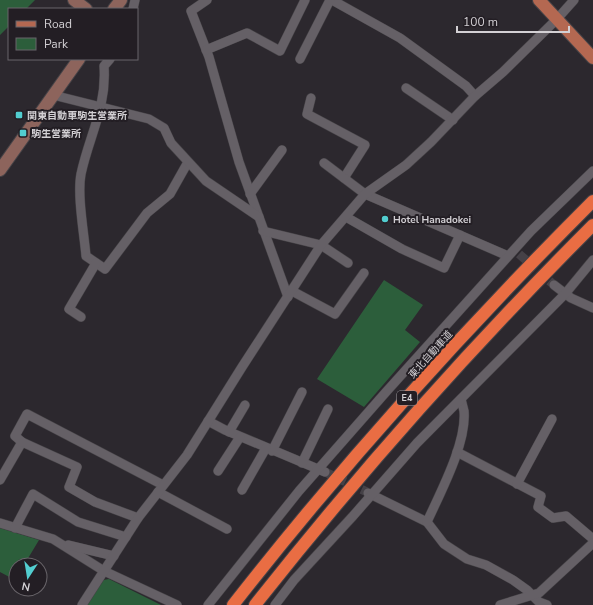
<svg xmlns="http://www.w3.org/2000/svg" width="593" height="605" viewBox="0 0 593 605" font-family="'Nunito Sans','Noto Sans JP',sans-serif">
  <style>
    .green { fill: #2c5e3b }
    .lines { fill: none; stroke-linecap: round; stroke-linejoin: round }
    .street-tunnel { stroke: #454147; stroke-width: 9; stroke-dasharray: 9 4.5; stroke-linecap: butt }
    .street-casing { stroke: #464347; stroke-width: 10 }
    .secondary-casing { stroke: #464347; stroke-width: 14 }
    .primary-casing { stroke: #464347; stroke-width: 14 }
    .highway-casing { stroke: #464347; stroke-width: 14 }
    .street { stroke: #656066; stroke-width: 9 }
    .secondary { stroke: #8d645c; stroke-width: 12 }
    .primary { stroke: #b46851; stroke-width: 12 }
    .highway { stroke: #e96d43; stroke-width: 12 }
    .poi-dot { fill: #52cdcf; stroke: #231e24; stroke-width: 1.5 }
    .labels { text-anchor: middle; stroke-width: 4; stroke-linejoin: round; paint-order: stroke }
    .shield { fill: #231e24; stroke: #9e9b9f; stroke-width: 1 }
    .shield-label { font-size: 9px; font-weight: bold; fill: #d3d0d4 }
    .poi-label { font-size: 10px; font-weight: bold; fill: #d3d0d4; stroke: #231e24; text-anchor: start }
    .street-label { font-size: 10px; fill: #d3d0d4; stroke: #231e24 }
  </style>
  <rect width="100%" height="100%" fill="#2c282e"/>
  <g class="green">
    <polygon points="0,0 35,0 26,9 9,9 9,26 0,35"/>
    <polygon points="384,280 423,305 405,330 420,342 364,407 317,379"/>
    <polygon points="0,528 39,540 24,565 16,565 16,578 15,580 0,572"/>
    <polygon points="109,579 161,605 86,605 103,580"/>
  </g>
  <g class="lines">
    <g class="street-tunnel">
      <polyline points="519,254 554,285"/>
      <polyline points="325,472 367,492"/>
    </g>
    <defs>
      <g id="street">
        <polyline points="207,0 191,11 209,57 239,162 288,297"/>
        <polyline points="332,0 400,38 466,86 475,96"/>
        <polyline points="133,9 135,0"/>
        <polyline points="206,50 247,33 280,51 305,0"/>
        <path d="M110,59L104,66C107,107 89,136 81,174C77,195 84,233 86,256L105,269L147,213L170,194L188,162"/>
        <polyline points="300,59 330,0"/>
        <polyline points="406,88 453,120"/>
        <polyline points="53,95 149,119 164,128 171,143 206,181 259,217"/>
        <polyline points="311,98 307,114 365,145 344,178"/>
        <polyline points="324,163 365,194 508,256"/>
        <polyline points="250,194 282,150"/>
        <polyline points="346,217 402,249 444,268 460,235"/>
        <polyline points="263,231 321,245 348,263"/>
        <polyline points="554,285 571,298 593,308"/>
        <polyline points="292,291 335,314 364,273"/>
        <polyline points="81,317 69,309 96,263"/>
        <polyline points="208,421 225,430 325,472"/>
        <polyline points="229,432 245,405"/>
        <polyline points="272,451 302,392"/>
        <polyline points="457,452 541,496 538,507 553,518 566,516 593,539"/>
        <polyline points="302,463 328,409"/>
        <polyline points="218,471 240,437"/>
        <polyline points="0,480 22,442"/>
        <polyline points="517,484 552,419"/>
        <polyline points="242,490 266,448"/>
        <polyline points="158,492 227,529"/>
        <polyline points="368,493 427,522 444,544 467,559 486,565 513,580 527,590 539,602 547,605"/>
        <polyline points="138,518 95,502 69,487 77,467 22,442 15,436 27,414 163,485"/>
        <path d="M427,522C440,493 467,443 464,411C463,407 462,403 461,399"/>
        <polyline points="0,523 53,539 104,571 177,605"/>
        <polyline points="15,528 33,494 78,522 126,537"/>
        <polyline points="68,545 114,556"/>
        <polyline points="82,605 138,518 187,455 242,367 321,245 365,194 406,165 431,142 475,96 503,72 557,19 574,0"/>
        <polyline points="208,605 299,491 386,392 531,231 593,171"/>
        <polyline points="275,605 294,580 353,516 417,443 565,294 593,260"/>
        <polyline points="500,605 539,593 593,543"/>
      </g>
      <g id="secondary">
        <polyline points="74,0 86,9"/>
        <polyline points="114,9 121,0"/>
        <polyline points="0,170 79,59"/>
      </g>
      <polyline id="primary" points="539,0 593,58"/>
      <g id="highway">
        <path d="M233,605C344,463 465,329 593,201"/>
        <path d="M255,605C360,472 473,345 593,225"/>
      </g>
    </defs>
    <use href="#street" class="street-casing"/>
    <use href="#secondary" class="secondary-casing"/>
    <use href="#primary" class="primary-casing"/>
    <use href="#highway" class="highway-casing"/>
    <use href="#street" class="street"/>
    <use href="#secondary" class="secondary"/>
    <use href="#primary" class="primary"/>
    <use href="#highway" class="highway"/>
  </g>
  <g class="poi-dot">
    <rect x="15" y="111" width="8" height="8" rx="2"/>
    <rect x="19" y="129" width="8" height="8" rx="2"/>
    <circle cx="385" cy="219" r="4"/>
  </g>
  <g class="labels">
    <rect class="shield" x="397" y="391" width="20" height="14" rx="3"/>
    <g class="shield-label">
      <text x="407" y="401">E4</text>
    </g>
    <g class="poi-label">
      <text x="27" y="119">関東自動車駒生営業所</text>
      <text x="31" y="137">駒生営業所</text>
      <text x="393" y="223">Hotel Hanadokei</text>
    </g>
    <g class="street-label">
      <text transform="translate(430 354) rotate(-48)" y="4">東北自動車道</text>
    </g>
  </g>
  <rect x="8" y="8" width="130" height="52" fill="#231e24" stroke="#69656a"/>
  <rect x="16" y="21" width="20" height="6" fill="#b46851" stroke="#69656a"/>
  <text x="44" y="28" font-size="12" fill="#d3d0d4">Road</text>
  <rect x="16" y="38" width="20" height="12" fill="#2c5e3b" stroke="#69656a"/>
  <text x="44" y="48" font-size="12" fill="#d3d0d4">Park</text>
  <g transform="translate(28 577) rotate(192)"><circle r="19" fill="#231e24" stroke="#69656a"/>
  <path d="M0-3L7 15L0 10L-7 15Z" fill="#52cdcf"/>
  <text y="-6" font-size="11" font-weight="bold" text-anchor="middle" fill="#d3d0d4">N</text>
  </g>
  <path d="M457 26v6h112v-6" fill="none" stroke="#d3d0d4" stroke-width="2"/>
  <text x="463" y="26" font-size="12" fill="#d3d0d4" stroke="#231e24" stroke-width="3" paint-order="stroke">100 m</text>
</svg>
